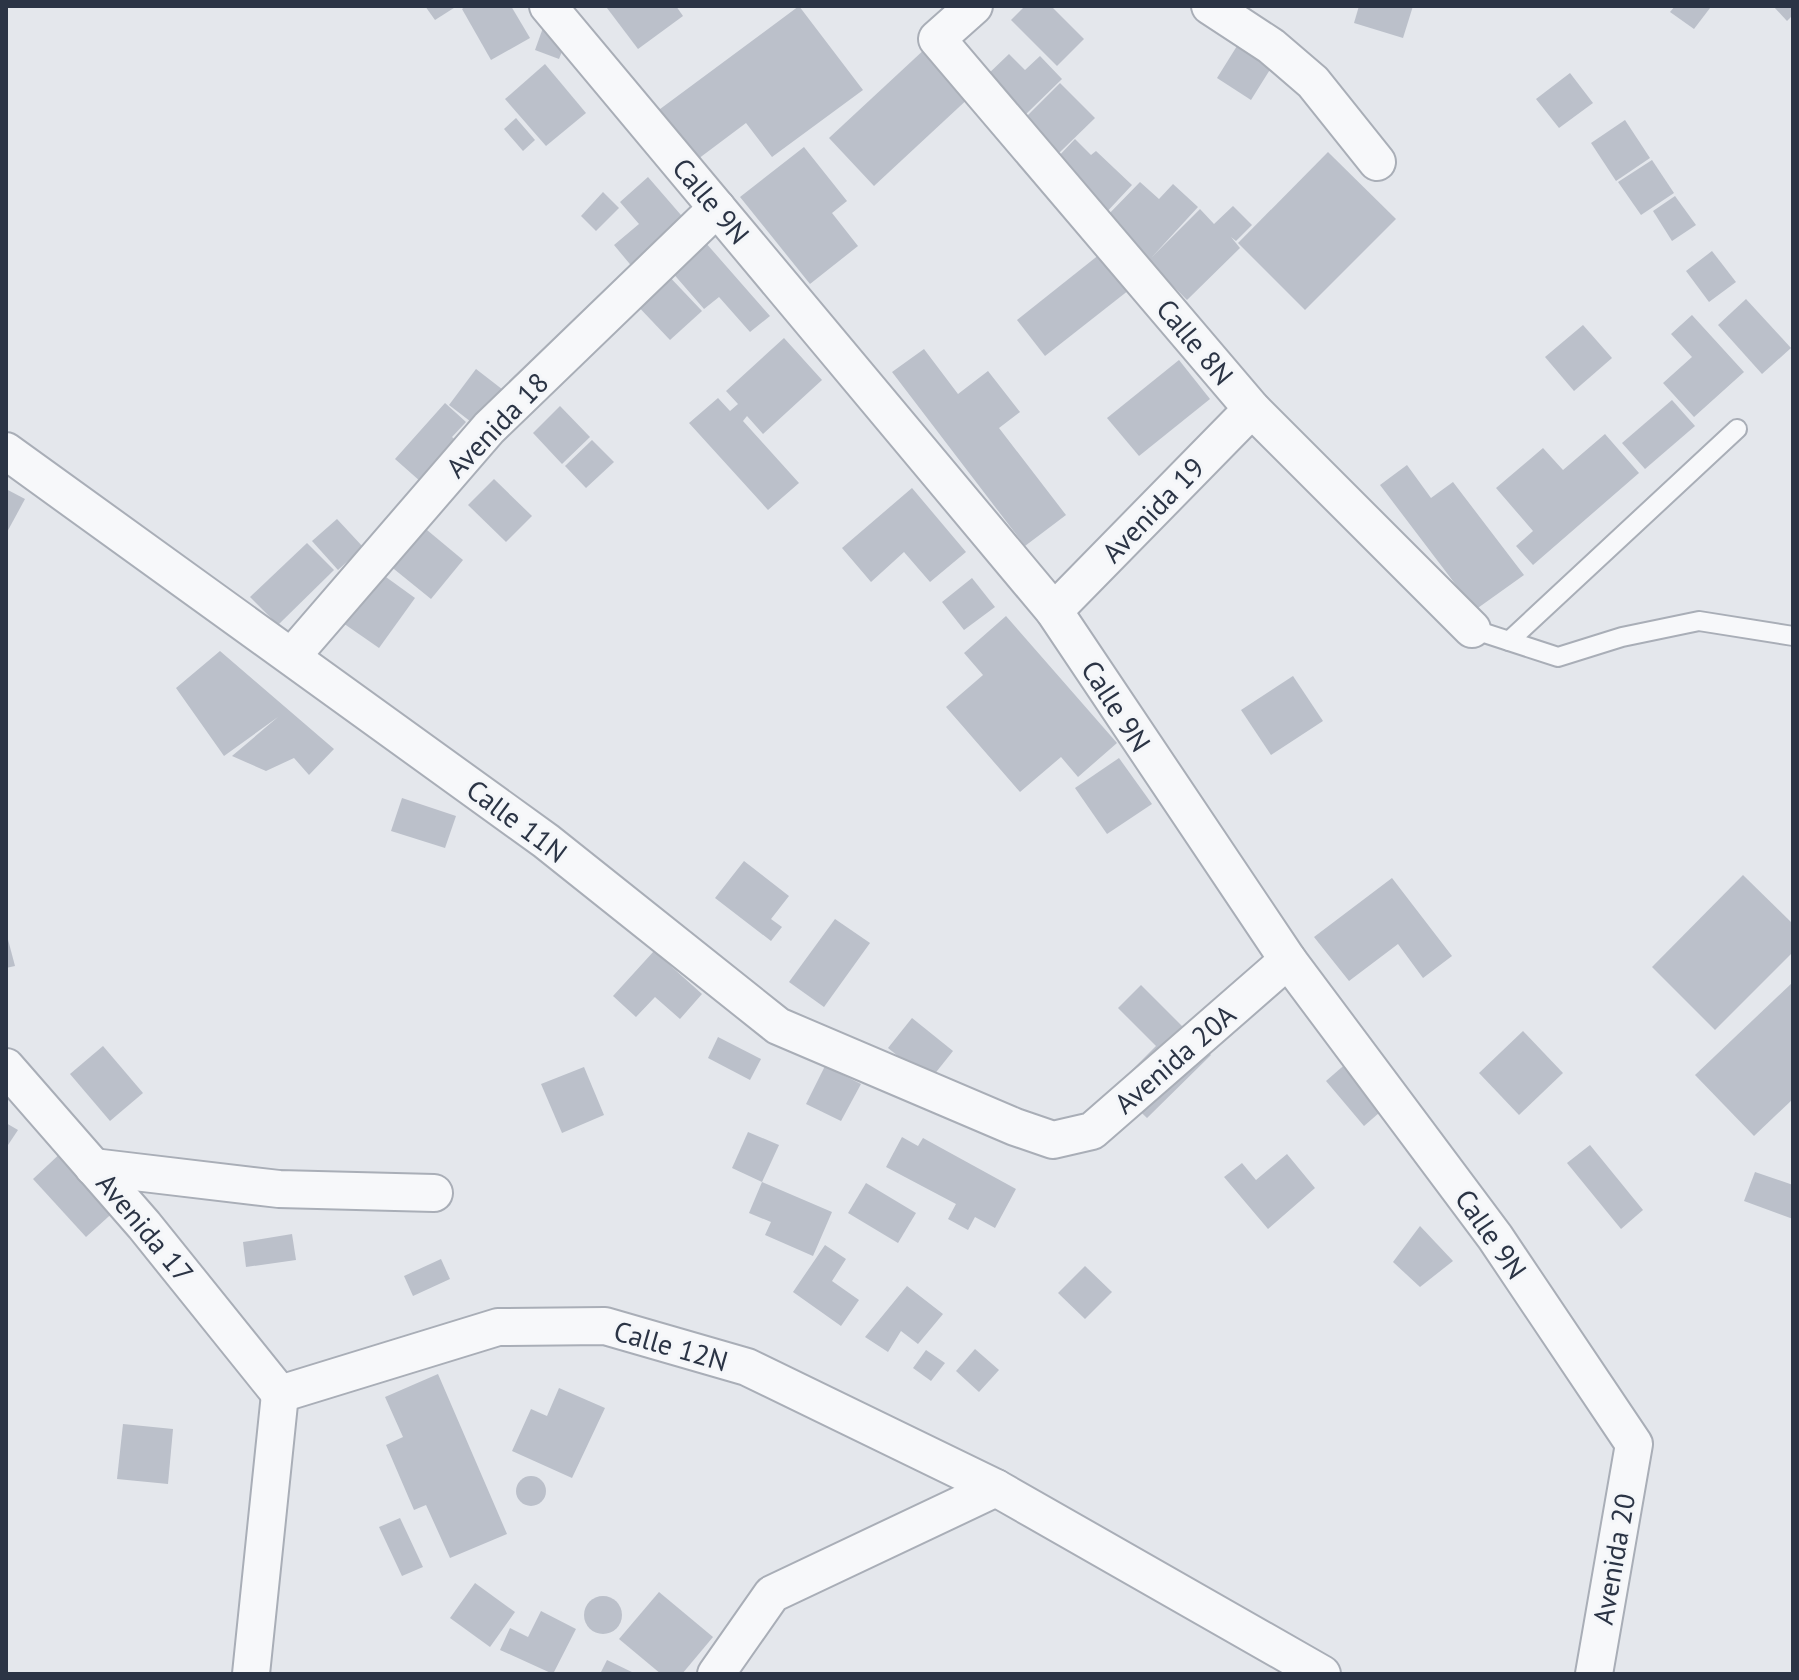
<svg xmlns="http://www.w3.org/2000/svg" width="1799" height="1680" viewBox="0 0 1799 1680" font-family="'PT Sans',sans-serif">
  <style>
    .building { fill: #bbc0ca }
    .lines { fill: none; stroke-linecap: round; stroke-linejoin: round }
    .service-casing { stroke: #a9aeb7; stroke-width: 22 }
    .minor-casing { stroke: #a9aeb7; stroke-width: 40 }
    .service { stroke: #f7f8fa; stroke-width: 18 }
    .minor { stroke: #f7f8fa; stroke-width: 36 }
    .labels { text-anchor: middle; stroke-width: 6; stroke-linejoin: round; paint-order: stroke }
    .street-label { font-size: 28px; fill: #2b3445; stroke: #f4f6f9 }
  </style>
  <rect width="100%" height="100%" fill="#e4e7ec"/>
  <g class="building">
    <polygon points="425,6 457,6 435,20"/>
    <polygon points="466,6 511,6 530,38 491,60 462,9"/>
    <polygon points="610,6 676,6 683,16 638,49 607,8"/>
    <polygon points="799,6 863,90 772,157 746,123 690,165 652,115"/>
    <polygon points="1025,6 1051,6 1084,39 1057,66 1011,20"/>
    <polygon points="1359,6 1413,6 1403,38 1354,23"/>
    <polygon points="1675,6 1707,6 1710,8 1694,29 1670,12"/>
    <polygon points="1773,6 1793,6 1793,15 1787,21"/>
    <polygon points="544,25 569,34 559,59 535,50"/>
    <polygon points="1237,46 1271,68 1251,100 1217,78"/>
    <polygon points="927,47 972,95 874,186 829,138"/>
    <polygon points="1009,54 1025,70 1040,56 1062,79 1023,117 985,77"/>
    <polygon points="545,64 586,113 546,146 505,99"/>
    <polygon points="1570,73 1593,103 1559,128 1536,99"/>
    <polygon points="1060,83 1095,118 1058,154 1024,119"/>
    <polygon points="516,118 535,140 523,151 504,129"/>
    <polygon points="1625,120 1650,158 1616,181 1591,143"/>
    <polygon points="1075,139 1091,155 1096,151 1132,185 1103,216 1057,158"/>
    <polygon points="804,147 847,201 832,213 858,246 810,284 740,197"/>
    <polygon points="1328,152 1396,219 1305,310 1238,243"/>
    <polygon points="1652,160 1674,193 1641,215 1618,182"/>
    <polygon points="648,177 687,222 634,269 614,245 639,224 620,202"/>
    <polygon points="1140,182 1159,199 1173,184 1198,207 1152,257 1200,209 1214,224 1233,206 1252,225 1236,241 1231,237 1240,248 1187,300 1105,218"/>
    <polygon points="603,192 619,208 596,231 581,216"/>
    <polygon points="1675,196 1696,225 1672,241 1653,211"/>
    <polygon points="705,242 770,316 750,332 719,297 704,309 671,271"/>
    <polygon points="1712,251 1736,282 1709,302 1686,271"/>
    <polygon points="1100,254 1129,290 1045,356 1017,320"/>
    <polygon points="664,271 702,311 670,340 633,301"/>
    <polygon points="1746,299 1791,348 1762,374 1718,325"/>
    <polygon points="1692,315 1744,372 1694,417 1663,383 1692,357 1671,334"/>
    <polygon points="1583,325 1612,358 1574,391 1545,357"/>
    <polygon points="784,338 822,380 763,434 747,416 743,421 799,483 768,510 689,423 718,398 730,411 738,404 726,391"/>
    <polygon points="924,349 958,394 988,371 1020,412 999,428 1066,515 1025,546 892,372"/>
    <polygon points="1179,360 1210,399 1139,456 1107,418"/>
    <polygon points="476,369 507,393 479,428 449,405"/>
    <polygon points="1672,400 1695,426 1645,469 1622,443"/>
    <polygon points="445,403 466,422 452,437 464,448 429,489 395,459"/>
    <polygon points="560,406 590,437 562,464 533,433"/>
    <polygon points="1605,434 1639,473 1533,565 1516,546 1533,531 1496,488 1543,448 1563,470"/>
    <polygon points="592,440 614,462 586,488 565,466"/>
    <polygon points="1407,465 1431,498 1453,482 1524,575 1475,610 1380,485"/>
    <polygon points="494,479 532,516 506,542 468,505"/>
    <polygon points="912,488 966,552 930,582 904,552 871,582 842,548"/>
    <polygon points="6,489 25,499 6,534"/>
    <polygon points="337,519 363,547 338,570 312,541"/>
    <polygon points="421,525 463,560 431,599 389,565"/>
    <polygon points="307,543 334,570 278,625 250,597"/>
    <polygon points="379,572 415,598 379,648 343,623"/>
    <polygon points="972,578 995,607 964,630 942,602"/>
    <polygon points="1006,616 1117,743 1078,777 1061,757 1020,792 946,707 983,675 964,653"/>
    <polygon points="220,651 334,749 309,775 294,758 266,771 232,756 278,717 224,756 176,688"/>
    <polygon points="1293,676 1323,721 1271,755 1241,710"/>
    <polygon points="1119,758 1152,804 1107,834 1075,788"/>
    <polygon points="402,798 456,816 445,848 391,831"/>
    <polygon points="744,861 789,896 771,919 782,927 771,941 715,898"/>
    <polygon points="1743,875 1793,924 1793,952 1715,1030 1652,967"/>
    <polygon points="1392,878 1452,956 1423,978 1398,944 1349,981 1314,937"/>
    <polygon points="835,919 870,943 824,1007 789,982"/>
    <polygon points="6,932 15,966 6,968"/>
    <polygon points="654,951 702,994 680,1019 655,997 636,1017 613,996"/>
    <polygon points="1793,982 1793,1099 1754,1136 1695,1075"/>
    <polygon points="1141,985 1211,1055 1147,1118 1115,1087 1156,1046 1118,1008"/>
    <polygon points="912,1018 953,1051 929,1081 888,1048"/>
    <polygon points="1523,1031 1563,1073 1519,1115 1479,1073"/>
    <polygon points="718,1037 761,1059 750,1080 708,1058"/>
    <polygon points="103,1046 143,1093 110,1121 70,1074"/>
    <polygon points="1349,1061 1387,1106 1364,1126 1326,1081"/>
    <polygon points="825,1066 861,1084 841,1121 806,1104"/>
    <polygon points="584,1067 604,1115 562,1133 541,1084"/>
    <polygon points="6,1123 18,1130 6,1148"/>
    <polygon points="748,1132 779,1145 762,1182 732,1168"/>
    <polygon points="902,1137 918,1146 923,1138 1016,1189 995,1228 975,1217 968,1230 948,1219 956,1204 886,1167"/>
    <polygon points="1590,1145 1643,1210 1621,1229 1567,1163"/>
    <polygon points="64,1150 118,1208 86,1237 33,1179"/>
    <polygon points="1287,1154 1315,1188 1268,1229 1224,1177 1242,1163 1256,1180"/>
    <polygon points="1755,1172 1793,1185 1793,1219 1744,1201"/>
    <polygon points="762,1182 832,1212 813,1256 765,1235 771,1222 749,1213"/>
    <polygon points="866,1183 916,1213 898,1243 848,1213"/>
    <polygon points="1420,1226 1453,1261 1420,1287 1393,1262"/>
    <polygon points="292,1234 296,1260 246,1267 243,1242"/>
    <polygon points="825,1245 846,1259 832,1281 859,1300 841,1326 793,1292"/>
    <polygon points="441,1259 450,1279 413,1296 404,1276"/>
    <polygon points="1085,1266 1112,1292 1085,1319 1058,1293"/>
    <polygon points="907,1286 943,1314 918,1344 901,1331 888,1352 865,1337"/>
    <polygon points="975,1349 999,1370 979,1392 956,1371"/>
    <polygon points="926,1350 945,1363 931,1381 913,1368"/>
    <polygon points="438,1374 507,1534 450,1558 426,1505 414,1510 386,1445 403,1437 385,1397"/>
    <polygon points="559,1388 605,1408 572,1478 512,1451 531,1409 547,1416"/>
    <polygon points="123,1424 173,1429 168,1484 117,1479"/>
    <circle cx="531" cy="1491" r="15"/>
    <polygon points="400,1518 423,1567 402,1576 379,1527"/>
    <polygon points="475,1583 515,1612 490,1647 450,1618"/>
    <polygon points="659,1592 713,1637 682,1674 661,1674 619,1639"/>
    <circle cx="603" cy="1615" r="19"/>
    <polygon points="541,1611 576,1629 553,1674 500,1650 510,1628 528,1637"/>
    <polygon points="607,1660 636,1674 600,1674"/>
  </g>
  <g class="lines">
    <defs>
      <g id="service">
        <polyline points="1472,629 1558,657 1622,637 1699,621 1793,636"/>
        <polyline points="1509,641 1737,429"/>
      </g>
      <g id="minor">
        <polyline points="548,6 1054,611 1288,960 1495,1237 1634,1444 1594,1674"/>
        <polyline points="974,6 937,39 1252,409 1472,629"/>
        <polyline points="1210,6 1271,46 1313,82 1377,162"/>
        <polyline points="6,451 546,841 778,1026 1015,1127 1053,1140 1092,1131 1288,960"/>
        <polyline points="1054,611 1252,409"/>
        <polyline points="292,656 489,428 717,208"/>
        <polyline points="6,1067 144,1225 280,1394"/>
        <polyline points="93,1167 279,1189 434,1193"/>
        <polyline points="280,1394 498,1327 605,1326 747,1367 996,1488 1322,1674"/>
        <polyline points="251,1674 280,1394"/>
        <polyline points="716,1674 772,1594 996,1488"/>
      </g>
    </defs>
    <use href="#service" class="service-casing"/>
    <use href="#minor" class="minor-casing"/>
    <use href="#service" class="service"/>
    <use href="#minor" class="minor"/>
  </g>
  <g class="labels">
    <g class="street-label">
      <text transform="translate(711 201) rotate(50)" y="10">Calle 9N</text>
      <text transform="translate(1195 342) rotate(50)" y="10">Calle 8N</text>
      <text transform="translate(497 425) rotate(-46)" y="10">Avenida 18</text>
      <text transform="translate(1153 510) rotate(-46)" y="10">Avenida 19</text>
      <text transform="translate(1116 706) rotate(57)" y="10">Calle 9N</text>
      <text transform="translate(517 821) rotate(37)" y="10">Calle 11N</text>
      <text transform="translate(1175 1059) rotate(-41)" y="10">Avenida 20A</text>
      <text transform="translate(145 1228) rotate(50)" y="10">Avenida 17</text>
      <text transform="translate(1491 1234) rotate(55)" y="10">Calle 9N</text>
      <text transform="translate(671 1346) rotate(16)" y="10">Calle 12N</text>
      <text transform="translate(1614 1559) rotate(-80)" y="10">Avenida 20</text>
    </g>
  </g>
  <rect width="1799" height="1680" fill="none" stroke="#2b3445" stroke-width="16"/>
</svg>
